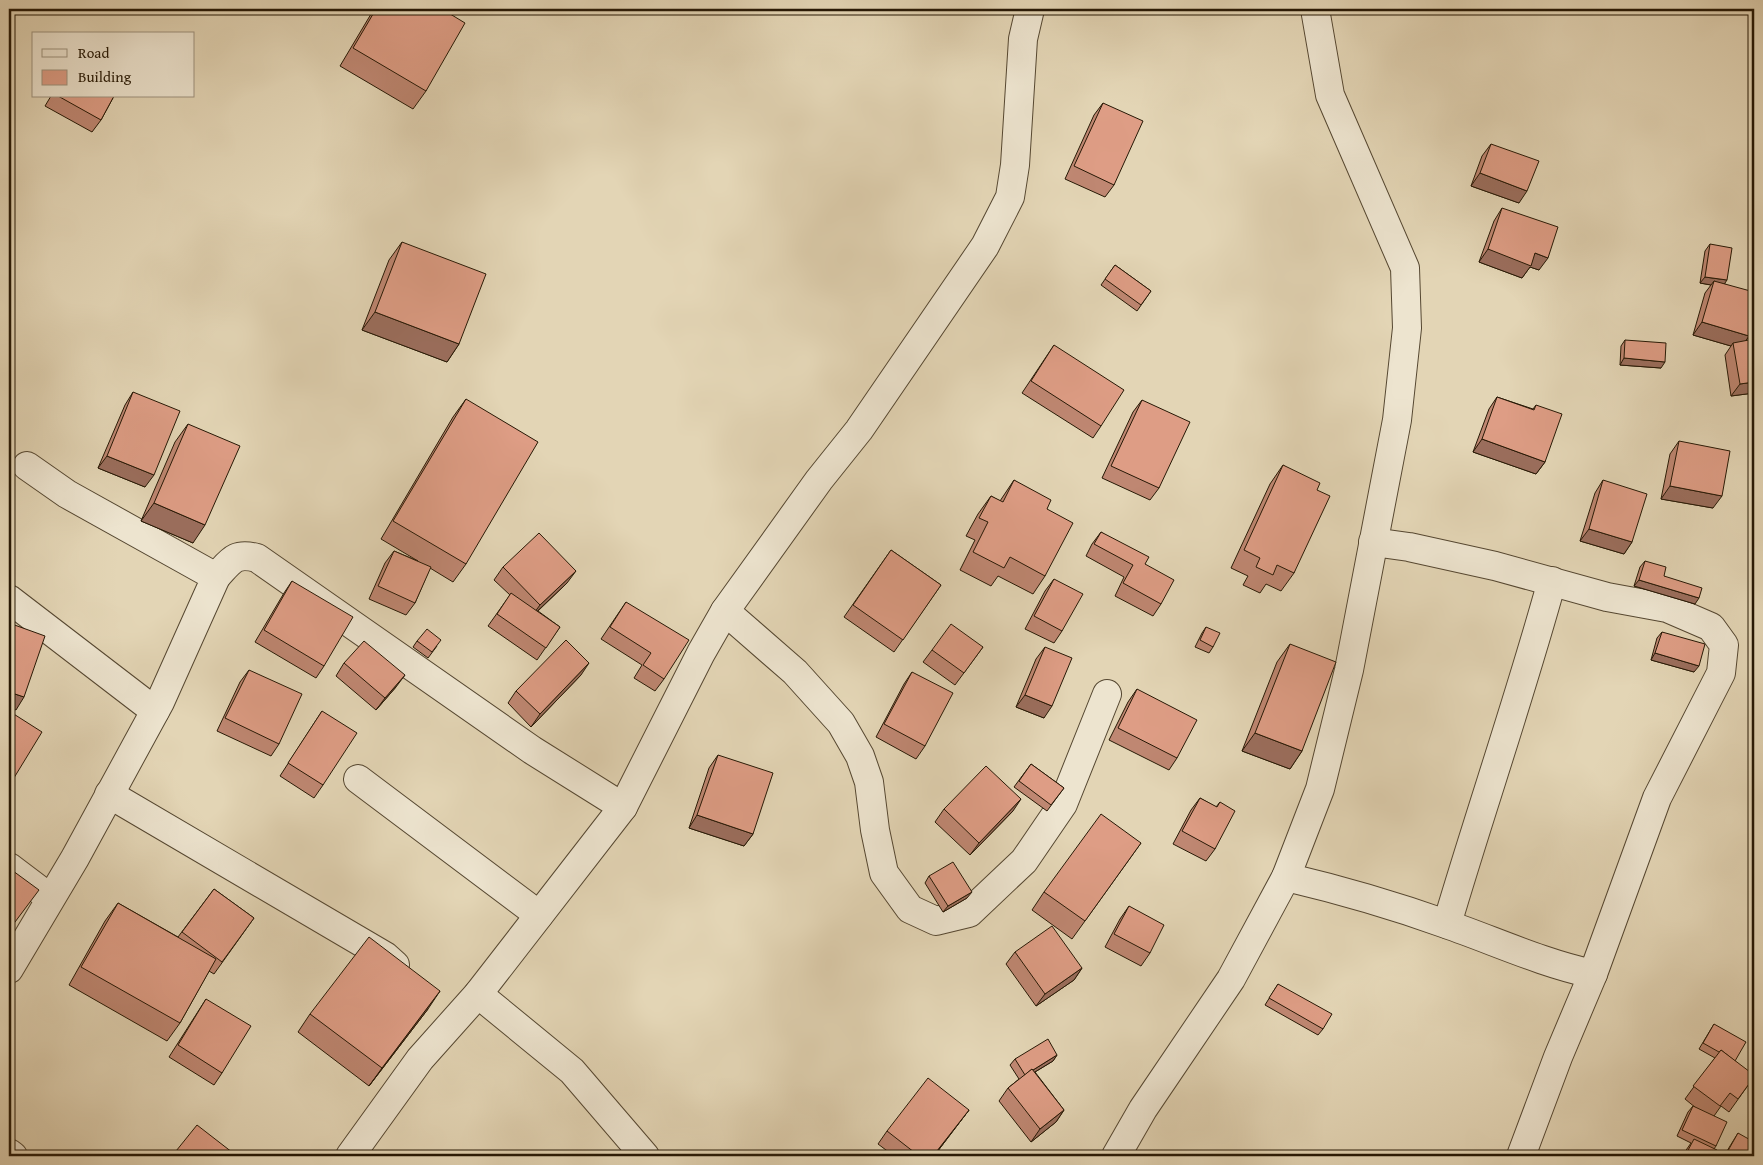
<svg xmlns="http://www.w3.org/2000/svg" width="1763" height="1165" viewBox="0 0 1763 1165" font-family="'Gentium Book Plus',serif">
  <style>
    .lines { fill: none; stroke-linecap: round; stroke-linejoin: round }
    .minor-casing { stroke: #554731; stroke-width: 30 }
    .minor { stroke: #ede4cf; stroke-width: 28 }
    .wall { fill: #bf8772; stroke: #261805 }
    .shaded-wall { fill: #9b6e5d; stroke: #261805 }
    .building { fill: #de9d85; stroke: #261805 }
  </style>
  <rect width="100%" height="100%" fill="#e3d5b5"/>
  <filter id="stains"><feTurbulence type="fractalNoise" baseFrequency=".004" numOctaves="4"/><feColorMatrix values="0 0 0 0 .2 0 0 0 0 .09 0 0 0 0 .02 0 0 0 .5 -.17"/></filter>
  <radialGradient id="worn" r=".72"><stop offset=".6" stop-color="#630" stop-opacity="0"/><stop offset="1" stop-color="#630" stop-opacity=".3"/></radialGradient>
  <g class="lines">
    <defs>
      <g id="minor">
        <polyline points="1373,542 1409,547 1495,566 1607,597 1667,608 1711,627 1724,645 1721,673 1657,798 1593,974"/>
        <path d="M216,577C231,561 234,552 257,558L532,750L623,807"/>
        <polyline points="9,599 155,711"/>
        <polyline points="725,611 795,672 841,723 860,756 869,782 875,830 884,873 910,909 936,921 969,913 1024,861 1063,804 1107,694"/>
        <polyline points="358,779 539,915"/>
        <polyline points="109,794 385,956 395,965"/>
        <polyline points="9,867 50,898"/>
        <path d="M1286,877C1341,890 1393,905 1446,924C1495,941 1542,963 1593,974L1558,1057L1521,1156"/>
        <path d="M1447,924C1481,809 1520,697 1552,581"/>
        <polyline points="9,969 75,858 160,702 216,577 67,494 27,466"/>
        <polyline points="478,994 572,1071 645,1156"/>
        <polyline points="9,1153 13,1156"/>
        <polyline points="350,1156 420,1059 478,994 623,807 701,653 725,611 819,480 859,430 985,246 1010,197 1015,165 1023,39 1030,9"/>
        <polyline points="1116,1156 1143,1109 1231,979 1286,877 1320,789 1349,670 1397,420 1407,328 1405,268 1330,95 1315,9"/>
      </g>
    </defs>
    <use href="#minor" class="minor-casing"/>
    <use href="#minor" class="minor"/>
  </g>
  <g class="wall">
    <polygon points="374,9 442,9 426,91 413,109 340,66"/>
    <polygon points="51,96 114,96 101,120 92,132 45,106"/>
    <polygon points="1103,103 1114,185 1105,197 1065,179 1094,115"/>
    <polygon points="1491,144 1519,203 1471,186 1482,156"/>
    <polygon points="1502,208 1539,270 1530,267 1522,278 1479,262 1494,221"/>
    <polygon points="402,242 459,344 447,362 362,330 389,260"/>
    <polygon points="1710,244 1725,284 1749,336 1746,341 1754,393 1731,396 1725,355 1731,346 1693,335 1705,293 1711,285 1700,283 1705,251"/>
    <polygon points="1115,265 1151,291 1137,311 1101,285"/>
    <polygon points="1625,340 1661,368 1620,365 1621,346"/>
    <polygon points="1054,345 1101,426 1093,438 1022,393"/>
    <polygon points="133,392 145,487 98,468 125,405"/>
    <polygon points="1497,397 1533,409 1536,405 1545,462 1536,474 1473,452 1489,409"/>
    <polygon points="466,399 466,564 453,582 430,568 415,603 406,615 369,599 385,563 394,551 418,561 381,539 453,417"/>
    <polygon points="1142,400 1159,488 1150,500 1102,478 1133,412"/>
    <polygon points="188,424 193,543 141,521 175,442"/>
    <polygon points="1679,441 1713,508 1661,499 1670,454"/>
    <polygon points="1283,465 1317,490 1294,573 1281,591 1266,584 1260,593 1243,585 1248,576 1231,568 1270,484"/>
    <polygon points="1014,480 1047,509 1045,576 1033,594 998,576 991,586 960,570 975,540 966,536 978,514 991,496 1000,501"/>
    <polygon points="1603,480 1632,542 1624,554 1580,541 1595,493"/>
    <polygon points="1101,532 1145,564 1161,604 1153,616 1115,596 1124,577 1086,556 1092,544"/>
    <polygon points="891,550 941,585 894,652 844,617"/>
    <polygon points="1645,561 1664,576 1695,604 1634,586 1640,567"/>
    <polygon points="503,567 567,583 538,611 560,627 537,660 488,626 510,595 494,580"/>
    <polygon points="1054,579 1062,631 1054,643 1025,629 1045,591"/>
    <polygon points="292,581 324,666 316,678 255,642 284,593"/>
    <polygon points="626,602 664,679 655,691 634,678 642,665 601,639"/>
    <polygon points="1206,627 1213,647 1209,653 1195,647 1202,633"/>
    <polygon points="1662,632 1694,672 1651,660 1657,638"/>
    <polygon points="417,641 437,646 428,658 413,647"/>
    <polygon points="1290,644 1302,751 1290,769 1242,751 1277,662"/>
    <polygon points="983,647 955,685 923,662 932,650"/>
    <polygon points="1045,647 1044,718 1016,707 1036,659"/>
    <polygon points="344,663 396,687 376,710 336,676"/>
    <polygon points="249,670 279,744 271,756 217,731 240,682"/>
    <polygon points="912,672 925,746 916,759 876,737 904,684"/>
    <polygon points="581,675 531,727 508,703 516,691"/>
    <polygon points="1137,689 1177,758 1169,770 1109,740 1128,702"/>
    <polygon points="322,711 323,785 314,798 280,776"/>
    <polygon points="718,755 753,834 744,846 689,828 709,768"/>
    <polygon points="1031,764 1064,788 1047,811 1014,787"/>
    <polygon points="1200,798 1216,807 1220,802 1215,849 1206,861 1173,844 1191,810"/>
    <polygon points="944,809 1013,811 970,855 935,822"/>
    <polygon points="1141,843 1072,939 1032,910 1044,892"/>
    <polygon points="929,876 967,898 943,912 925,883"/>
    <polygon points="214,889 254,918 214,974 209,971 180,1023 167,1041 69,985 105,921 118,903 178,937"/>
    <polygon points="1129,906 1150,953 1141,966 1105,947 1120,919"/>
    <polygon points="1015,952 1082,968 1074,980 1036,1006 1006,964"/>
    <polygon points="1278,984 1323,1029 1318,1035 1265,1005"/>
    <polygon points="206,999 222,1073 214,1085 169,1057"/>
    <polygon points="428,1009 369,1086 298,1032 310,1014"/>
    <polygon points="1754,1009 1754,1018 1751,1014"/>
    <polygon points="1714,1024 1735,1061 1754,1077 1729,1112 1721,1106 1714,1116 1716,1146 1714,1149 1713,1156 1682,1156 1691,1143 1677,1136 1688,1112 1693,1106 1696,1108 1685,1099 1715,1058 1699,1049"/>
    <polygon points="1057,1055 1053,1061 1035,1072 1064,1110 1056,1122 1031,1142 999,1101 1008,1088 1019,1079 1010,1065 1015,1059"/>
    <polygon points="969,1110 934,1156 894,1156 878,1144 887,1131"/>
    <polygon points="1738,1133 1754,1156 1724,1156 1730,1146"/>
  </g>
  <g class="shaded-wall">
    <polygon points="1480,173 1527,191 1519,203 1471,186"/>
    <polygon points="1488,249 1535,253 1548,258 1539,270 1530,267 1522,278 1479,262"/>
    <polygon points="1705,277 1727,280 1723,286 1714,281 1711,285 1700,283"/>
    <polygon points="375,312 459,344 447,362 362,330"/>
    <polygon points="1702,322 1749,336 1740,349 1733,343 1731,346 1693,335"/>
    <polygon points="1624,358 1665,362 1661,368 1620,365"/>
    <polygon points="1754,382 1754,393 1731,396 1740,384"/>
    <polygon points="1482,439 1545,462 1536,474 1473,452"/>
    <polygon points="107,456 154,475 145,487 98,468"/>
    <polygon points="1670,486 1722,496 1713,508 1661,499"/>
    <polygon points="154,503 205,525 193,543 141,521"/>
    <polygon points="1589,529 1632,542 1624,554 1580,541"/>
    <polygon points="576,571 567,583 531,617 540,605"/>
    <polygon points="1639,580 1699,598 1695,604 1634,586"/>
    <polygon points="1655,653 1699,666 1694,672 1651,660"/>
    <polygon points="589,663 581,675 531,727 540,714"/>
    <polygon points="405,675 396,687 376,710 385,698"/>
    <polygon points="9,692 24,697 16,710 9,707"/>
    <polygon points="1025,695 1052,706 1044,718 1016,707"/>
    <polygon points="1255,733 1302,751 1290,769 1242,751"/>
    <polygon points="1021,799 1013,811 970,855 979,843"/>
    <polygon points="697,815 753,834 744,846 689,828"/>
    <polygon points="972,892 967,898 943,912 948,906"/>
    <polygon points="1082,968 1074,980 1036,1006 1045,994"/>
    <polygon points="440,991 428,1009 369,1086 382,1068"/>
    <polygon points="1057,1055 1053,1061 1020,1081 1025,1075"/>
    <polygon points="969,1110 934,1156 933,1156"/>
    <polygon points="1064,1110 1056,1122 1031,1142 1040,1129"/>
  </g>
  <g class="building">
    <polygon points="376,9 442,9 465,23 426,91 353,48"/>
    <polygon points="58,96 114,96 101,120"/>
    <polygon points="1103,103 1143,121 1114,185 1074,166"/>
    <polygon points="1491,144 1539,161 1527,191 1480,173"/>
    <polygon points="1502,208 1558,227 1548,258 1535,253 1531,266 1488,249"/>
    <polygon points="402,242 486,274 459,344 375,312"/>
    <polygon points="1710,244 1732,248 1727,280 1705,277"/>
    <polygon points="1115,265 1151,291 1141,305 1105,279"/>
    <polygon points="1714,281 1754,292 1754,319 1749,336 1702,322"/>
    <polygon points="1754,339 1754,382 1740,384 1733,343"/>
    <polygon points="1625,340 1666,343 1665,362 1624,358"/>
    <polygon points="1054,345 1124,390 1101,426 1031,381"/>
    <polygon points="133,392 180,411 154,475 107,456"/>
    <polygon points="1497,397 1534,410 1536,405 1562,414 1545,462 1482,439"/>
    <polygon points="466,399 538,442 466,564 393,521"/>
    <polygon points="1142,400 1190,422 1159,488 1111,466"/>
    <polygon points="188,424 240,446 205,525 154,503"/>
    <polygon points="1679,441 1730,451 1722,496 1670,486"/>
    <polygon points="1283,465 1320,483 1317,490 1330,496 1294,573 1277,565 1273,575 1256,567 1260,558 1244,550"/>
    <polygon points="1014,480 1051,500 1047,509 1073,523 1045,576 1010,557 1004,568 973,552 988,522 979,518 991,496 1003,502"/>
    <polygon points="1603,480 1647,494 1632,542 1589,529"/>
    <polygon points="1101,532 1149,557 1145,564 1174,580 1161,604 1123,583 1133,565 1094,544"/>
    <polygon points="539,533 576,571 540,605 503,567"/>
    <polygon points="891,550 941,585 903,640 853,605"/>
    <polygon points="394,551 431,567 415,603 378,586"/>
    <polygon points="1645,561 1666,567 1664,576 1702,588 1699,598 1639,580"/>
    <polygon points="1054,579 1083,594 1062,631 1034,616"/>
    <polygon points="292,581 353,617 324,666 264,630"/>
    <polygon points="511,593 560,627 546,648 497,614"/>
    <polygon points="626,602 689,640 664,679 643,665 651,653 610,627"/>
    <polygon points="9,623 45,636 24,697 9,692"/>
    <polygon points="951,624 983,647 964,673 932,650"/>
    <polygon points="1206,627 1220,633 1213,647 1200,640"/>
    <polygon points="427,629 441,640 432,652 417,641"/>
    <polygon points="1662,632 1705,644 1699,666 1655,653"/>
    <polygon points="566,640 589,663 540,714 516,691"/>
    <polygon points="364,641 405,675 385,698 344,663"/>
    <polygon points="1290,644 1336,662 1302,751 1255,733"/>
    <polygon points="1045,647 1072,658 1052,706 1025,695"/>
    <polygon points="249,670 302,694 279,744 225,718"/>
    <polygon points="912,672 953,693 925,746 884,724"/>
    <polygon points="1137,689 1197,720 1177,758 1118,728"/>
    <polygon points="9,711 42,732 9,786"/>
    <polygon points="322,711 357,733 323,785 288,763"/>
    <polygon points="718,755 773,773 753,834 697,815"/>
    <polygon points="1031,764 1064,788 1051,805 1019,781"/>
    <polygon points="986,766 1021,799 979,843 944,809"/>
    <polygon points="1200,798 1217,807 1220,802 1235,811 1215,849 1182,831"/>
    <polygon points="1101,814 1141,843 1085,921 1044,892"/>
    <polygon points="953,862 972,892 948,906 929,876"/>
    <polygon points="9,868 39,890 9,930"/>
    <polygon points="214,889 254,918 222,962 182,932"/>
    <polygon points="118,903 216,959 180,1023 81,967"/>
    <polygon points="1129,906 1164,925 1150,953 1114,934"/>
    <polygon points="1052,926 1082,968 1045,994 1015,952"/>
    <polygon points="369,937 440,991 382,1068 310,1014"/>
    <polygon points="1278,984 1332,1014 1323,1029 1269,998"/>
    <polygon points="206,999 251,1026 222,1073 178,1045"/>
    <polygon points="1714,1024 1746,1042 1735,1061 1721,1050 1719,1052 1703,1043"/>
    <polygon points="1048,1039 1057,1055 1033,1070 1032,1069 1025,1075 1015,1059"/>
    <polygon points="1721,1050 1754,1075 1754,1077 1738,1099 1730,1093 1720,1106 1693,1086"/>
    <polygon points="1032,1069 1064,1110 1040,1129 1008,1088"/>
    <polygon points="928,1078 969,1110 933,1156 919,1156 887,1131"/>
    <polygon points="1693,1106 1727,1122 1716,1146 1682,1130"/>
    <polygon points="197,1125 237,1156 172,1156"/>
    <polygon points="1738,1133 1754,1142 1754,1156 1725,1156"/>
    <polygon points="1694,1139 1717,1150 1713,1156 1685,1156"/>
  </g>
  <rect width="1763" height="1165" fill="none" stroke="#e3d5b5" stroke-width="30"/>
  <rect x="10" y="10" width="1743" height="1145" fill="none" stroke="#261805" stroke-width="2.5"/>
  <rect x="15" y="15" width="1733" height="1135" fill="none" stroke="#261805"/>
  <rect x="32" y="32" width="162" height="65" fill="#ede4cf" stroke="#9d927e"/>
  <rect x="42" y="49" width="25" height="8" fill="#ede4cf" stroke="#9d927e"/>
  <text x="78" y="58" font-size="15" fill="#261805">Road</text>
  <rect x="42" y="70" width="25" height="15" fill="#de9d85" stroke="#9d927e"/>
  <text x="78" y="82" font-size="15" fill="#261805">Building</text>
  <rect width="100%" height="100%" filter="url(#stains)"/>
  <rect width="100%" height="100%" fill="url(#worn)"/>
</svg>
